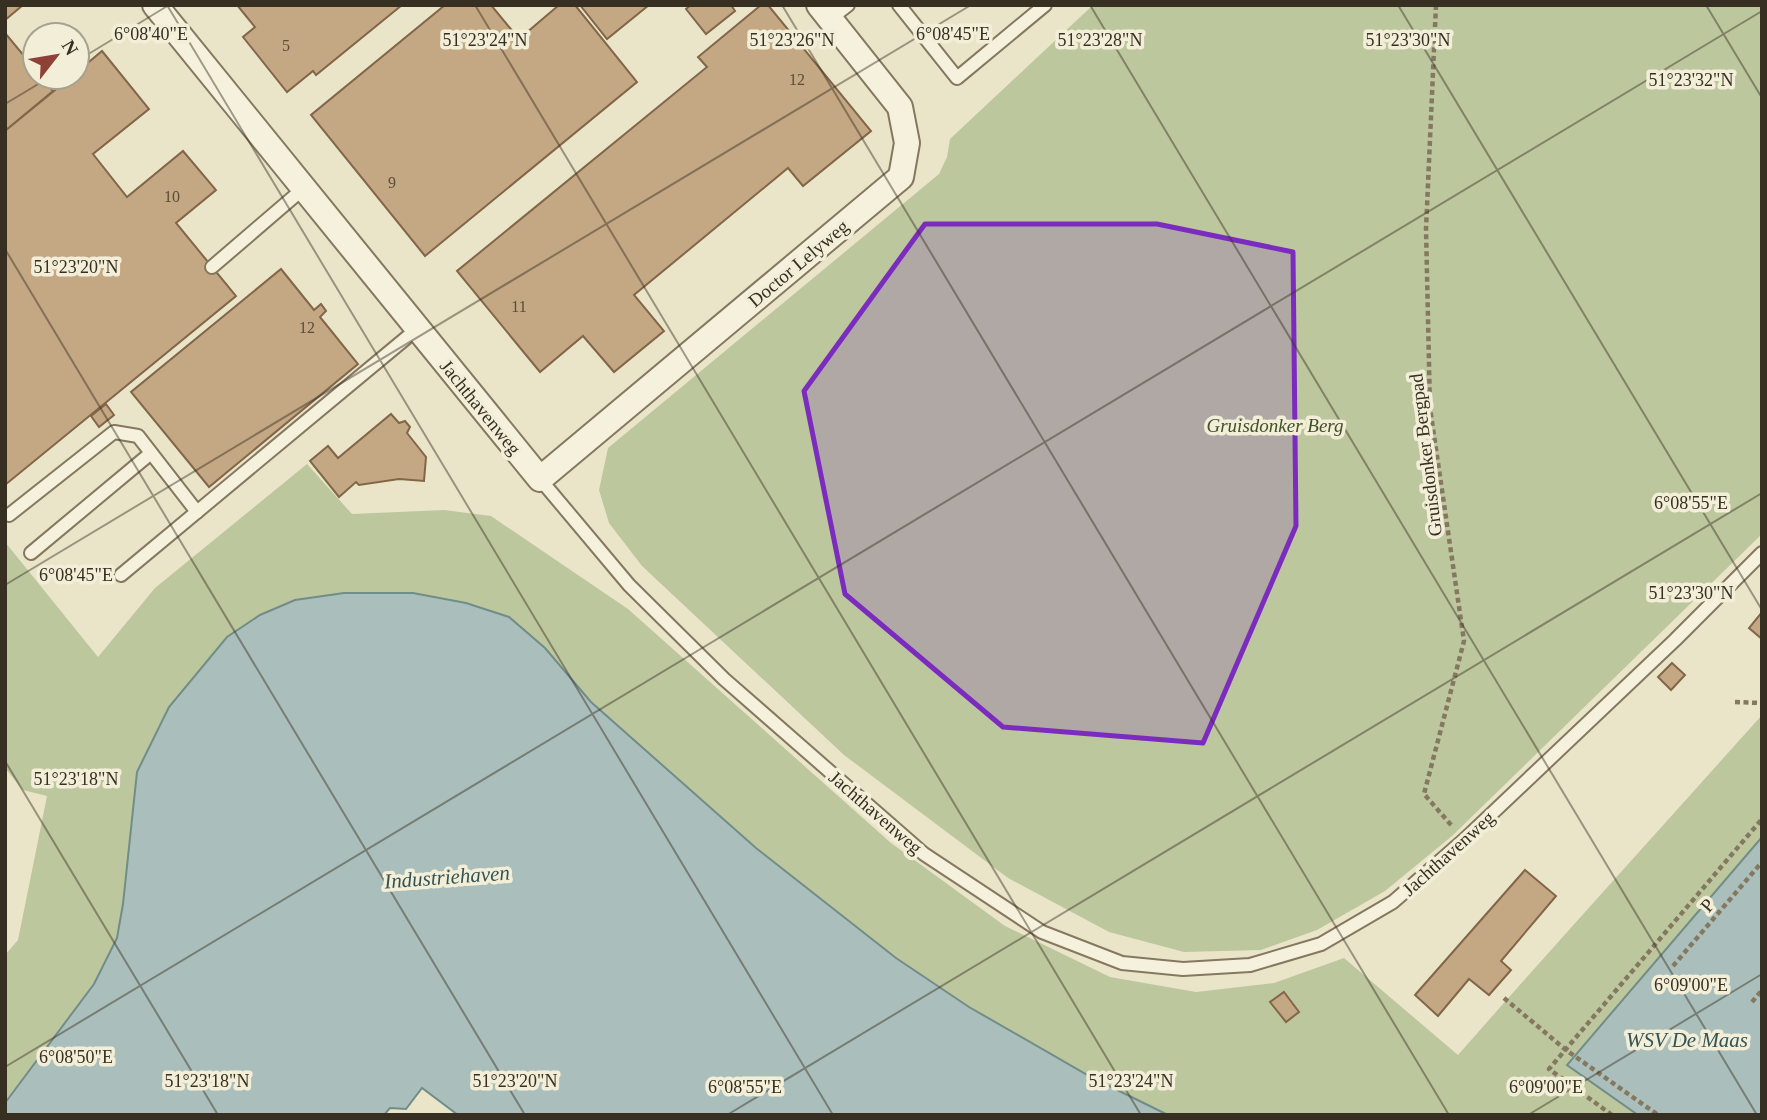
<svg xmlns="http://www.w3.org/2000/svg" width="1767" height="1120" viewBox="0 0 1767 1120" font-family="Georgia,serif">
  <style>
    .green { fill: #bdc79e }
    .water { fill: #aabfbb; stroke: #718d89; stroke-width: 2 }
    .building { fill: #c4a783; stroke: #826648; stroke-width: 2 }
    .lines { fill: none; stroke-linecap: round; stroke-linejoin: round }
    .service-casing { stroke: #857860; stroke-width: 16 }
    .minor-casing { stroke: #857860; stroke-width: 28 }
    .path { stroke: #857860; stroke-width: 4.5; stroke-dasharray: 5 3.5; stroke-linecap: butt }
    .service { stroke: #f6f1dc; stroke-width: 12 }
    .minor { stroke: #f6f1dc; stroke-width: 24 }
    .marked { fill: #7b2cbf; fill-opacity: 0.2; stroke: #7b2cbf; stroke-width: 5; stroke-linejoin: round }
    .ticks { fill: none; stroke: #372f22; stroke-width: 2; stroke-opacity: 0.45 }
    .labels { text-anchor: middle; stroke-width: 7; stroke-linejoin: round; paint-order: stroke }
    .number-label { font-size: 16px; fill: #5a4d3a }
    .street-label { font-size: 19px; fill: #372f22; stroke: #f2eed8 }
    .park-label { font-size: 19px; font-style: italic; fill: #42512a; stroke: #f2eed8 }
    .water-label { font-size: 21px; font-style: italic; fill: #335355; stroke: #f2eed8 }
    .ticks-label { font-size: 18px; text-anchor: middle; fill: #372f22; stroke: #f2eed8; stroke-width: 7; stroke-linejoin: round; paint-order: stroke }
  </style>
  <rect width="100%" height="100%" fill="#eae5c9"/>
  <g class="green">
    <polygon points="1093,5 1762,5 1762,534 1452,836 1385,891 1317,930 1261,950 1184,952 1109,932 1008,878 844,755 642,566 609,523 599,490 608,448 939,174 947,157 950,139"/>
    <path d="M307,464L352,514L444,510L491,516L628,609L891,843L1005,926L1110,977L1196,992L1274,983L1344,958L1458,1055C1558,941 1660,829 1762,715V837L1568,1065L1638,1115H1168L1091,1077L969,1007L896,958L756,848L591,702L545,648L509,617L466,603L413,593L227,637L169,707L137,772L123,904L117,938L94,984L5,1103V955L18,940L47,796L23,790L5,768V542L98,657L155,588Z"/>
  </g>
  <g class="water">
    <polygon points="344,593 413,593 466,603 509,617 545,648 591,702 756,848 896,958 969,1007 1091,1077 1168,1115 458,1115 422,1088 406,1109 390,1108 384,1115 5,1115 5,1103 94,984 117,938 123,904 137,772 169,707 227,637 260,615 295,600"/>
    <polygon points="1762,837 1762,1115 1638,1115 1567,1065"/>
  </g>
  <g class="building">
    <polygon points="5,5 23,5 5,20"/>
    <polygon points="237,5 402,5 316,75 313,71 287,92 243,37 255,27"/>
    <polygon points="445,5 491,5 519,39 559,5 575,5 637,82 425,256 311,115"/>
    <polygon points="580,5 649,5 607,39"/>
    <polygon points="691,5 731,5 735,11 706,34 686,9"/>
    <polygon points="761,5 768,5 871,131 803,186 788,168 634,295 664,331 614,372 583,336 540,372 457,271 707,67 698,57"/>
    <polygon points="5,33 35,69 35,77 41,77 53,91 5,131"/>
    <polygon points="102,51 149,109 93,154 127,197 183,151 216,190 176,223 236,296 5,485 5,131 71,77 77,77 77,72"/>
    <polygon points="281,269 314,310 321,304 326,311 320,317 358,364 209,487 131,392"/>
    <polygon points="106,404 114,415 99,427 91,416"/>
    <polygon points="391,414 399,423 405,421 410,427 407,433 426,457 424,481 399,479 359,485 356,482 339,497 310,461 328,446 338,458"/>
    <polygon points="1762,612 1762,639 1749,628"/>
    <polygon points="1672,663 1685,675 1671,690 1658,677"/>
    <polygon points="1525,870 1556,896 1501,961 1511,970 1489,995 1469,979 1438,1016 1415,995"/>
    <polygon points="1284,992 1299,1012 1286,1022 1270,1002"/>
  </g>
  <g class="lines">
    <defs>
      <g id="service">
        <polyline points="899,5 957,78 1045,5"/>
        <polyline points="830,19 848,5"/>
        <polyline points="212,267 304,188"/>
        <polyline points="540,479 629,585 724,679 924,854 1042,932 1122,963 1183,969 1250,965 1321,944 1393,902 1464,840 1675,640 1762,553"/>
        <polyline points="9,515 114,432 138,436 197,512"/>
        <polyline points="31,553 151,453"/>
        <polyline points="121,575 417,329"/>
      </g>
      <polyline id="minor" points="155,5 540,479 901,177 907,143 900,107 819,5"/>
    </defs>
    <use href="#service" class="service-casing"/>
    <use href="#minor" class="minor-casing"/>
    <g class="path">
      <polyline points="1436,5 1426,229 1430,408 1464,641 1424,794 1452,826"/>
      <polyline points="1735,702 1762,703"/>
      <polyline points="1673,966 1762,862"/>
      <polyline points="1504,998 1566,1050 1658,1115"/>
      <polyline points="1752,1002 1762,990"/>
      <polyline points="1612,1115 1549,1069 1762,819"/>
    </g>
    <use href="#service" class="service"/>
    <use href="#minor" class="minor"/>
  </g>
  <path class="marked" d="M925,224H1157L1293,252L1296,526L1203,743L1003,727L845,594L804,391Z"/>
  <path class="ticks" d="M167,5L833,1115M475,5L1141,1115M782,5L1449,1115M1090,5L1757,1115M1398,5L1762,610M1706,5L1762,98M77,61L169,5M5,104L50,77M5,249L525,1115M5,585L971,5M5,761L218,1115M5,1067L1762,11M727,1115L1762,493M1528,1115L1762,974"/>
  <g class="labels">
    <g class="number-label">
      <text x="286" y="51">5</text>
      <text x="797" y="85">12</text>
      <text x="392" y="188">9</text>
      <text x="172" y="202">10</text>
      <text x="519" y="312">11</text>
      <text x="307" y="333">12</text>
    </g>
    <g class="street-label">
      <text transform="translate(798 263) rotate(-40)" y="7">Doctor Lelyweg</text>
      <text transform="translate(481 407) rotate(51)" y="7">Jachthavenweg</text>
      <text transform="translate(1425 455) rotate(-97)" y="7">Gruisdonker Bergpad</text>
      <text transform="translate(876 812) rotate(41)" y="7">Jachthavenweg</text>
      <text transform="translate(1448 853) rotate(-42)" y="7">Jachthavenweg</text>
      <text transform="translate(1707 905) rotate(-49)" y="7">P</text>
    </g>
    <g class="park-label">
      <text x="1275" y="432">Gruisdonker Berg</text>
    </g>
    <g class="water-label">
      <text transform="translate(447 877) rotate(-4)" y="7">Industriehaven</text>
      <text x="1687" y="1047">WSV De Maas</text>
    </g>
  </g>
  <g class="ticks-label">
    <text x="151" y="40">6°08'40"E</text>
    <text x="953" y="40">6°08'45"E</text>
    <text x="485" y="46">51°23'24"N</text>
    <text x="792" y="46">51°23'26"N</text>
    <text x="1100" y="46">51°23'28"N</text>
    <text x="1408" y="46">51°23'30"N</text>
    <text x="1691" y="86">51°23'32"N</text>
    <text x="76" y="273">51°23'20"N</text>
    <text x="1691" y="509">6°08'55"E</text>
    <text x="76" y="581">6°08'45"E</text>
    <text x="1691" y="599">51°23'30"N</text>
    <text x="76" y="785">51°23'18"N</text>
    <text x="1691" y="991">6°09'00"E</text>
    <text x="76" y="1063">6°08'50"E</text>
    <text x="207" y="1087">51°23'18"N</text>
    <text x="515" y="1087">51°23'20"N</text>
    <text x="1131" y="1087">51°23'24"N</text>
    <text x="745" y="1093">6°08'55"E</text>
    <text x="1546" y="1093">6°09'00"E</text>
  </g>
  <rect width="1767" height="1120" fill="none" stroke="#372f22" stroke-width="14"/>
  <g transform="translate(56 56) rotate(59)"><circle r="33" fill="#f2eed8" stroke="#a7a28f" stroke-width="2"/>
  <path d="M0-5L12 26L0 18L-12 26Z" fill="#8e4136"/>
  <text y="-10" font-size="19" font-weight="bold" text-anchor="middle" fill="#372f22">N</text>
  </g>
</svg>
